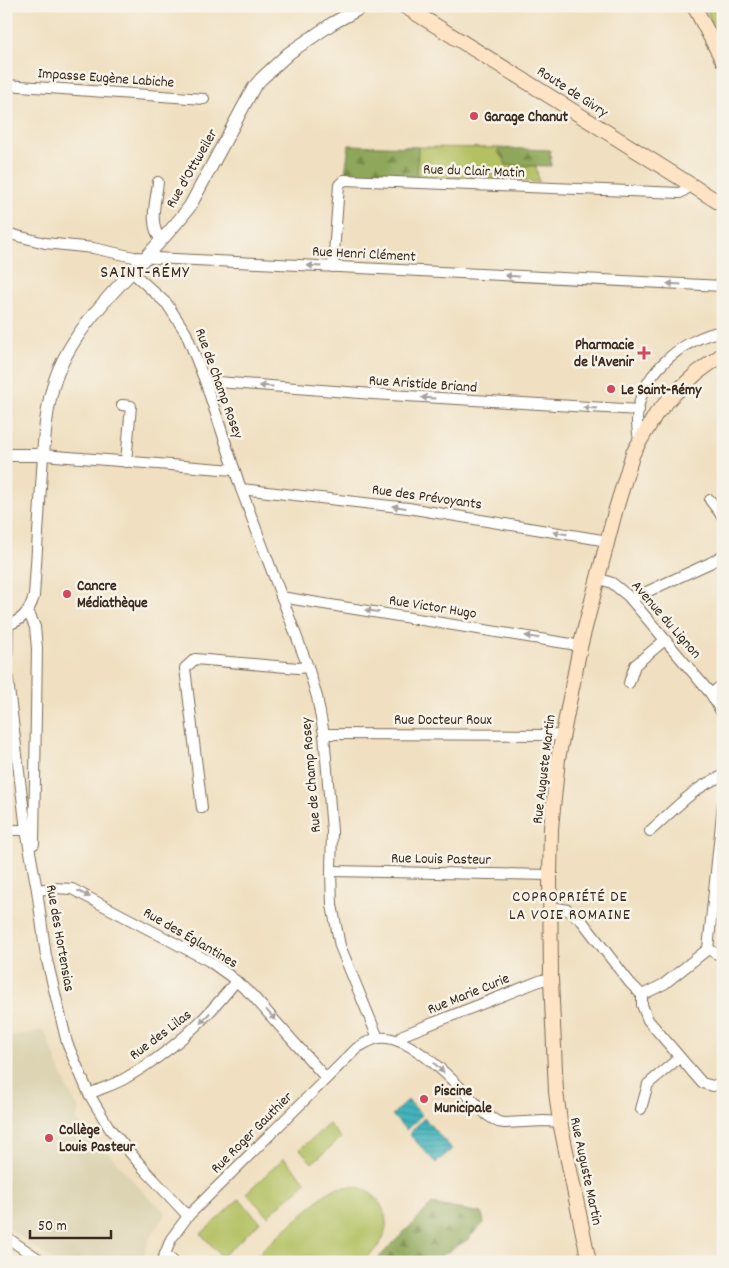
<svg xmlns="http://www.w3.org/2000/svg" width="729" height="1268" viewBox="0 0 729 1268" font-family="Dekko,sans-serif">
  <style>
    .built { fill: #ddd4b4 }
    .green { fill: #b4c164; stroke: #787641 }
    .forest { fill: url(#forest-firs); stroke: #65683c }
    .water { fill: url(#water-rules); stroke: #406f6d }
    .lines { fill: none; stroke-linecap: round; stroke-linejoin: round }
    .minor-casing { stroke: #7a6a57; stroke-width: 12 }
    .tertiary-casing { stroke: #7a6a57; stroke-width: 14 }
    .secondary-casing { stroke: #7a6a57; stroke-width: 16 }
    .minor { stroke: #fff; stroke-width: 10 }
    .tertiary { stroke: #fff; stroke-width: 12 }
    .secondary { stroke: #fee4c5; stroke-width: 14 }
    .oneway { fill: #a79f9a }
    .poi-dot { fill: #d1495b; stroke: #f7f3e8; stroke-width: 2 }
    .labels { text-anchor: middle; stroke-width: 5; stroke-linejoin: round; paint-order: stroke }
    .street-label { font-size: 15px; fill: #3b2a1e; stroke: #f7f3e8 }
    .poi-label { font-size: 15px; font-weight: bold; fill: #3b2a1e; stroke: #f7f3e8; text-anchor: start }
    .neighbourhood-label { font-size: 16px; letter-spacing: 1px; fill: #3b2a1e; stroke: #f7f3e8 }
    .quarter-label { font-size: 18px; letter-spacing: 1px; fill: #3b2a1e; stroke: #f7f3e8 }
  </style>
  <defs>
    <pattern id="forest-firs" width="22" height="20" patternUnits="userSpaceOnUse" patternTransform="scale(1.25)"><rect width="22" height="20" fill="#8fa75a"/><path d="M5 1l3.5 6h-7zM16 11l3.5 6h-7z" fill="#76884a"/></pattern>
    <pattern id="water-rules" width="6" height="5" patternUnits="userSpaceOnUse" patternTransform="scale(1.25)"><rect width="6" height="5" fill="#44b4bc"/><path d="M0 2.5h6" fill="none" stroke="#3a9398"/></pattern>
  </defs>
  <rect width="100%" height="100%" fill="#f7f3e8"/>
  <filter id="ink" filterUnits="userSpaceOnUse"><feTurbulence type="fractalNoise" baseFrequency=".02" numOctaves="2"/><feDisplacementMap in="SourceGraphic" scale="10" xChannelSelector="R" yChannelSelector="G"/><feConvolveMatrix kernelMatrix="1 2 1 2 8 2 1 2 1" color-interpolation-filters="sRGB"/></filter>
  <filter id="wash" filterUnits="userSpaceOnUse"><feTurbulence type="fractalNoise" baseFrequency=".0096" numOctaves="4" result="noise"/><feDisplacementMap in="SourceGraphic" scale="20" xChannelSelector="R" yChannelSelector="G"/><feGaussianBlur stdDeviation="1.12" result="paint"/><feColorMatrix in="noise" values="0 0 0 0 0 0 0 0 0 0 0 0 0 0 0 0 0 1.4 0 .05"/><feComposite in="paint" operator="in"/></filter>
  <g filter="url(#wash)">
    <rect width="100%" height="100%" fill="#f0e0c1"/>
    <polygon class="built" points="44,1030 67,1087 80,1111 76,1119 96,1146 103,1147 148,1197 164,1210 164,1217 149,1239 142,1262 55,1262 6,1227 6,1037"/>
    <g class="green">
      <polygon points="704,6 723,6 723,45 722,43"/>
      <polygon points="418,147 499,148 500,154 504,158 506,165 536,166 539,182 417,177"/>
      <polygon points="329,1124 341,1138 312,1163 300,1149"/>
      <polygon points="284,1158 306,1182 268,1216 246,1193"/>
      <path d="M351,1186C356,1187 362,1187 366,1190C384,1201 392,1223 381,1242C376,1250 369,1256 362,1262H254L263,1249L324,1195L336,1188Z"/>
      <polygon points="239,1199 260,1222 222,1257 201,1234"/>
    </g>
    <g class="forest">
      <polygon points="349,145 418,147 417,177 345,174"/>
      <polygon points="499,148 550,150 551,166 506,165 504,158 499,154"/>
      <polygon points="432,1204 482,1213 484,1223 467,1240 439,1257 435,1262 374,1262"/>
    </g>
    <g class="water">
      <polygon points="408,1100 422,1115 406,1130 392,1115"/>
      <polygon points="424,1118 452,1149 436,1163 409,1134"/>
    </g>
  </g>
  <g filter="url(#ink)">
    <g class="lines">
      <defs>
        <g id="minor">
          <polyline points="6,85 204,99"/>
          <path d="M158,182C156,201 148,224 161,240"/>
          <polyline points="6,233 45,243 93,248 134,257 723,286"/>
          <polyline points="333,267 339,185 344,180 680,193 691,186"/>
          <polyline points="132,272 167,304 186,333 205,381 241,489 308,667 317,697 324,734 332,831 331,871 332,905 340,946 378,1038"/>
          <polyline points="205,381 373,394 639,410"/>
          <polyline points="122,405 131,406 126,462"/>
          <path d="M639,441C638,434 637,427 637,421C637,376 682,338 723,331"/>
          <polyline points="241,489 408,508 608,541"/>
          <polyline points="710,500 723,517"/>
          <polyline points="597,578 612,583 628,596 711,694 723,715"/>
          <polyline points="281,597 571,644 580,647"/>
          <polyline points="631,599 710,563 723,555"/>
          <polyline points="28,611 35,627 37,648 34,844"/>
          <path d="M6,625C22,622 30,610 34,596L43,455L234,470"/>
          <polyline points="8,625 7,672 26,830 37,890 46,956 67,1043 89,1094 110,1129 144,1169 188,1216"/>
          <polyline points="629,683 635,665 665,640"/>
          <polyline points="711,694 723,684"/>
          <polyline points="324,734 554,735 562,736"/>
          <polyline points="202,808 185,668 195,659 298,668 308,667"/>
          <polyline points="6,830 26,830"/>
          <path d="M650,831C672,812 694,786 723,776"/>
          <polyline points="331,871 550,875"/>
          <polyline points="37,890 54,888 72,889 209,961 230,976 252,995 326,1078"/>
          <polyline points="551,907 568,910 582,921 630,983 642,995 664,984 708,949 723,804"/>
          <polyline points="708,949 723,957"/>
          <polyline points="642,995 642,1005 648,1020 702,1083 713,1086 723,1082"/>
          <polyline points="398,1041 403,1035 542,980 551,979"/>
          <path d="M89,1094C100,1089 113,1085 124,1079C170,1053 204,1022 236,981"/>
          <polyline points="641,1109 648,1084 679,1058"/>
          <polyline points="6,1237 43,1262"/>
          <polyline points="165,1254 174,1262"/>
          <path d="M162,1262L171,1239L188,1216L357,1048C364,1044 371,1039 379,1038C414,1034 464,1092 487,1115L498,1122L505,1123L544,1121L560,1122"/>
        </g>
        <path id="tertiary" d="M6,455H43C45,430 47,404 55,380C77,314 150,261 190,206L254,87L261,79L289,53L333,23L364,6"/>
        <g id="secondary">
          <polyline points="404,6 527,82 723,205"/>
          <polyline points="694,6 723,61"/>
          <polyline points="589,1262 560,1122 556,1092 551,979 550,875 551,828 558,759 580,647 615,512 633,453 656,414 673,395 697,373 723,354"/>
        </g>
      </defs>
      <use href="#minor" class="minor-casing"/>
      <use href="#tertiary" class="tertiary-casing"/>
      <use href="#secondary" class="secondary-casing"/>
      <use href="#minor" class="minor"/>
      <use href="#tertiary" class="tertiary"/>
      <use href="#secondary" class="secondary"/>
    </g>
    <defs><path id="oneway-solid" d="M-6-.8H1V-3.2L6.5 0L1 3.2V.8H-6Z" transform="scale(1.25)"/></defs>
    <g class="oneway">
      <use href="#oneway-solid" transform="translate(314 266) rotate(-177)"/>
      <use href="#oneway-solid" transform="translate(512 276) rotate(-177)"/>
      <use href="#oneway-solid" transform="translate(674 284) rotate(-177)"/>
      <use href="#oneway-solid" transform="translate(266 386) rotate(-176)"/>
      <use href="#oneway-solid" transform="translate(428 398) rotate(-176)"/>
      <use href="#oneway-solid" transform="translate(590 408) rotate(-177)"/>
      <use href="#oneway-solid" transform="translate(399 507) rotate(-173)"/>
      <use href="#oneway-solid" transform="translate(560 533) rotate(-171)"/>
      <use href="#oneway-solid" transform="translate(372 611) rotate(-171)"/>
      <use href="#oneway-solid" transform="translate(532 637) rotate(-170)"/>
      <use href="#oneway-solid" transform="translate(84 894) rotate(26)"/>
      <use href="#oneway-solid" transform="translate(271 1015) rotate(48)"/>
      <use href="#oneway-solid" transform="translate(205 1018) rotate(133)"/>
      <use href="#oneway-solid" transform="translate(439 1068) rotate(44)"/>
    </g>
  </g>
  <g class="poi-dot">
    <circle cx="474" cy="116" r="5"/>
    <path d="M641.5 345.5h5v5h5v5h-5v5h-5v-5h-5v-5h5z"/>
    <circle cx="611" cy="389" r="5"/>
    <circle cx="67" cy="594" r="5"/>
    <circle cx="424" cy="1099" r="5"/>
    <circle cx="49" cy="1138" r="5"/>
  </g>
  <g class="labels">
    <g class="street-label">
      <text transform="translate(106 77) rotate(4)" y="5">Impasse Eugène Labiche</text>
      <text transform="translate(573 91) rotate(33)" y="5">Route de Givry</text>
      <text transform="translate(191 168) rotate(-60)" y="5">Rue d'Ottweiler</text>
      <text transform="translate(474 170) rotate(2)" y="5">Rue du Clair Matin</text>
      <text transform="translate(364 253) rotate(3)" y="5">Rue Henri Clément</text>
      <text transform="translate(220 383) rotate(70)" y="5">Rue de Champ Rosey</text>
      <text transform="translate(423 383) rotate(4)" y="5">Rue Aristide Briand</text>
      <text transform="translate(427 496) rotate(8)" y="5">Rue des Prévoyants</text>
      <text transform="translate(433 606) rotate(9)" y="5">Rue Victor Hugo</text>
      <text transform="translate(667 619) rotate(49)" y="5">Avenue du Lignon</text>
      <text x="443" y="724">Rue Docteur Roux</text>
      <text transform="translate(543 769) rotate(-83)" y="5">Rue Auguste Martin</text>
      <text transform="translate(310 775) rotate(-95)" y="5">Rue de Champ Rosey</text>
      <text transform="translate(441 858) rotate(1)" y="5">Rue Louis Pasteur</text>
      <text transform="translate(191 937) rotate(30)" y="5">Rue des Églantines</text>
      <text transform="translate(61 938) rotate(80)" y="5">Rue des Hortensias</text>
      <text transform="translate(468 993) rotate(-22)" y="5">Rue Marie Curie</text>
      <text transform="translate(160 1034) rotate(-37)" y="5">Rue des Lilas</text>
      <text transform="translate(251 1132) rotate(-45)" y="5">Rue Roger Gauthier</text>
      <text transform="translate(587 1171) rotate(78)" y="5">Rue Auguste Martin</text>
    </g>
    <g class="poi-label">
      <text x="484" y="121">Garage Chanut</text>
      <text x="634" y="349" text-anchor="end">Pharmacie<tspan x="634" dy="17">de l'Avenir</tspan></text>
      <text x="621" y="394">Le Saint-Rémy</text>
      <text x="77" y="590">Cancre<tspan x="77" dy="17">Médiathèque</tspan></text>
      <text x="434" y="1095">Piscine<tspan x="434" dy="17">Municipale</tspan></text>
      <text x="59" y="1134">Collège<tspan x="59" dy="17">Louis Pasteur</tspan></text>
    </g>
    <g class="neighbourhood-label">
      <text x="570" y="901">COPROPRIÉTÉ DE<tspan x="570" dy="18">LA VOIE ROMAINE</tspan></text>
    </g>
    <g class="quarter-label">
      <text x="145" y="277">SAINT-RÉMY</text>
    </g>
  </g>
  <rect width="729" height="1268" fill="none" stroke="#f7f3e8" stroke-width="25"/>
  <path d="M30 1230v8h81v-8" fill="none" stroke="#3b2a1e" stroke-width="2.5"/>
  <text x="38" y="1230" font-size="15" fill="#3b2a1e" stroke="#f7f3e8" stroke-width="4" paint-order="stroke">50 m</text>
</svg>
